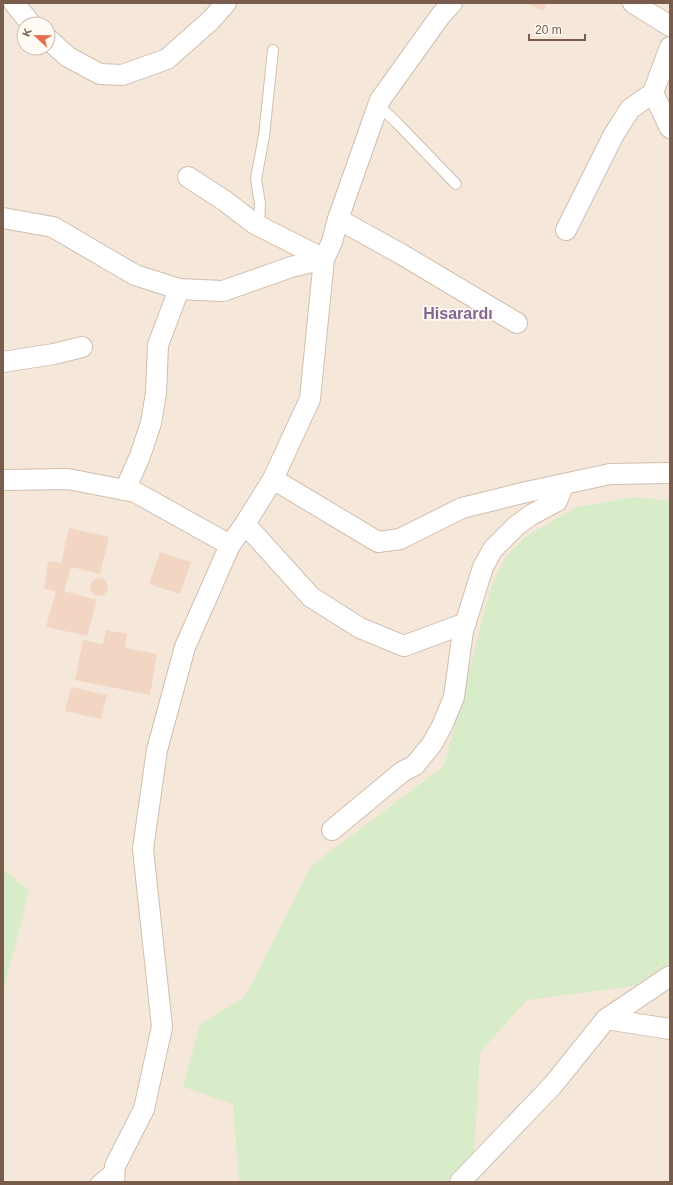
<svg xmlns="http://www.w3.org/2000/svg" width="673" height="1185" viewBox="0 0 673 1185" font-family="Helvetica,sans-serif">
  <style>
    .residential { fill: #f5e8da; fill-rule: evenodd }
    .green { fill: #d8ecc9 }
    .building { fill: #f3d5c3 }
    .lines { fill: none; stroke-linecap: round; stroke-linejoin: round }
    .lane-casing { stroke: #d1beb0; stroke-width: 12 }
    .street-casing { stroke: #d1beb0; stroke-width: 22 }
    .lane { stroke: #fff; stroke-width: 10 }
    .street { stroke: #fff; stroke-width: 20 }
    .labels { text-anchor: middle; stroke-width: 3.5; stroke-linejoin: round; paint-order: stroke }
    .district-label { font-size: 16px; font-weight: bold; fill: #846695; stroke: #fffaf3 }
  </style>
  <rect width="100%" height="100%" fill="#fdf6ec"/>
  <path class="residential" d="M3,3H670V1182H3ZM24,24H48V48H24Z"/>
  <g class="green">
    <polygon points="634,497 670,501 670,962 634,986 527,1000 480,1052 474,1158 445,1182 239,1182 233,1104 183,1087 200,1024 245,997 311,866 444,766 491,587 505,558 526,536 577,507"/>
    <polygon points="3,869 29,891 3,993"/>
  </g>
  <g class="building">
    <polygon points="526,3 547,3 543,11"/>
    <polygon points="69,528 109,537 100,574 71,567 64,591 97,600 87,636 46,627 56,591 44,589 48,561 61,563"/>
    <polygon points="160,552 191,562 180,594 149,584"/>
    <circle cx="99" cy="587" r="9"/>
    <polygon points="106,630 127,634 125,648 157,654 150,695 75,680 83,640 103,644"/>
    <polygon points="71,687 107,695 101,719 65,711"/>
  </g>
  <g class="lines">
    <defs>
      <g id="lane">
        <polyline points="378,105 397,123 456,184"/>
        <polyline points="259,227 260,204 256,179 264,136 273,50"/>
        <polyline points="96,1182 115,1166"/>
      </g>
      <g id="street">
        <polyline points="14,3 31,24"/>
        <polyline points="633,3 670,26"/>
        <polyline points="48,39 68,57 100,74 122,75 167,59 211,20 226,3"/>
        <polyline points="653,93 670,128"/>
        <polyline points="188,177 225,201 255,224 324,259"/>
        <polyline points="3,218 53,227 135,275 179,289 223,291 291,267 324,259"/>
        <polyline points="338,219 401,254 517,323"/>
        <polyline points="566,230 613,136 630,109 653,93 670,47"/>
        <polyline points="3,362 54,354 82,347"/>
        <polyline points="273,479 378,542 400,539 462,508 522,493 610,474 670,473"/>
        <polyline points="3,480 68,479 135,492 230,545"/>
        <polyline points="125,490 140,456 151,423 156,393 158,345 179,289"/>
        <polyline points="245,524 311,597 360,628 404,646 466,623"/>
        <polyline points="332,830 402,772 415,765 432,744 442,726 454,697 463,631 483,567 493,549 516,526 531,515 557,501 564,484"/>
        <polyline points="606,1019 670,976"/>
        <polyline points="114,1182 115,1166 144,1109 162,1027 143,849 157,750 185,647 230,545 245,524 273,479 310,399 324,259 332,242 338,219 380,100 441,15 452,3"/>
        <polyline points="460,1182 552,1086 606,1019 670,1029"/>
      </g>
    </defs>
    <use href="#lane" class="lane-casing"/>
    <use href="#street" class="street-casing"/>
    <use href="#lane" class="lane"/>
    <use href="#street" class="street"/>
  </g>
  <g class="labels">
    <g class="district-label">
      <text x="458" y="319">Hisarardı</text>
    </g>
  </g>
  <rect width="673" height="1185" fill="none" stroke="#7a5c4d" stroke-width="8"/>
  <g transform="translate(36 36) rotate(292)"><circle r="19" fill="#fffaf3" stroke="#cabbb1"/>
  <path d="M0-3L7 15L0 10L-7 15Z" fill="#e76f51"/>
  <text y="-6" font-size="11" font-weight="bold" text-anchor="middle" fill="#7a5c4d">K</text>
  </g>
  <path d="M529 34v6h56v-6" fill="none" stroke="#7a5c4d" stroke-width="2"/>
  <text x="535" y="34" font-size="12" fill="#7a5c4d" stroke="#fffaf3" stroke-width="3" paint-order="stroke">20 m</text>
</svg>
